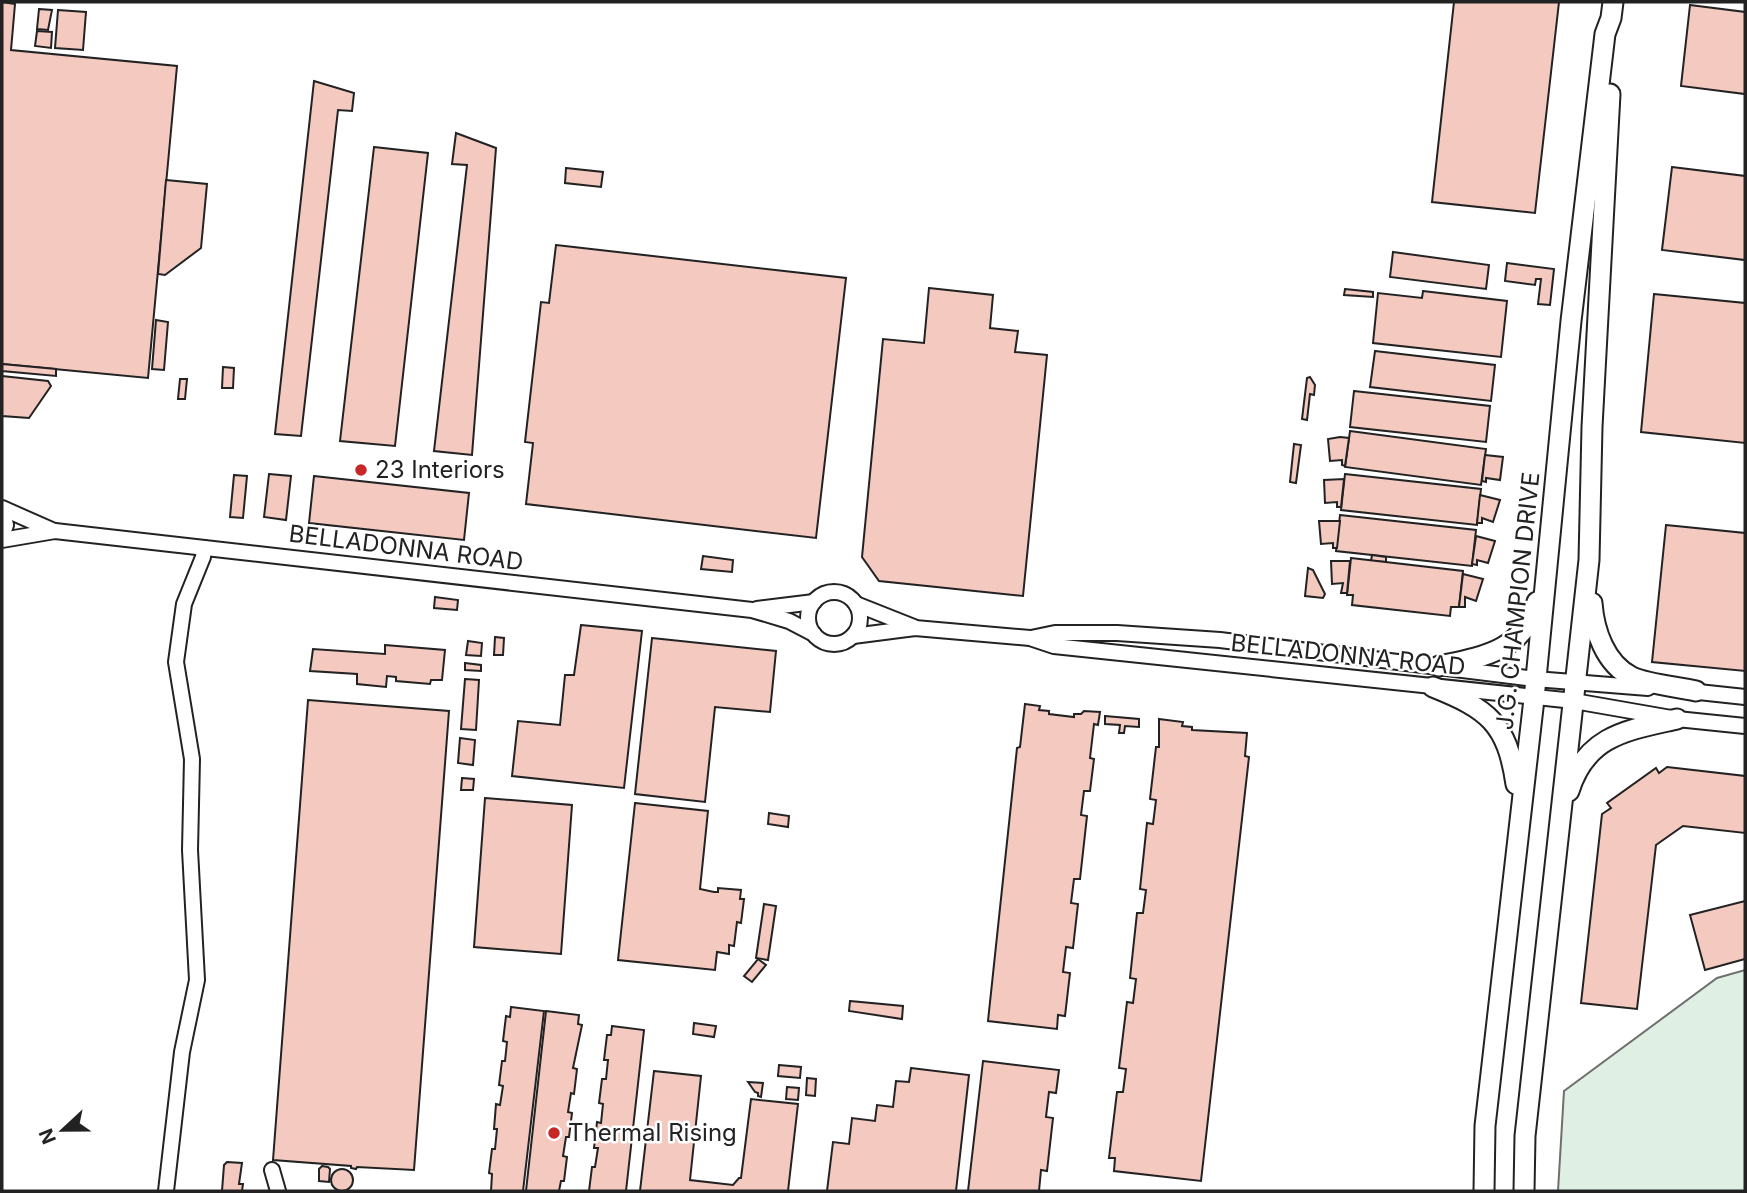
<svg xmlns="http://www.w3.org/2000/svg" width="1747" height="1193" viewBox="0 0 1747 1193" font-family="Inter,sans-serif">
  <style>
    .green { fill: #e0efe3; stroke: #6f6f6f; stroke-width: 2 }
    .building { fill: #f3c9c0; stroke: #222; stroke-width: 2 }
    .lines { fill: none; stroke-linecap: round; stroke-linejoin: round }
    .minor-casing { stroke: #222; stroke-width: 18 }
    .tertiary-casing { stroke: #222; stroke-width: 23 }
    .minor { stroke: #fff; stroke-width: 14 }
    .tertiary { stroke: #fff; stroke-width: 19 }
    .poi-dot { fill: #c62828; stroke: #fff; stroke-width: 2.5 }
    .labels { text-anchor: middle; stroke-width: 5; stroke-linejoin: round; paint-order: stroke }
    .poi-label { font-size: 24px; fill: #222; stroke: #fff; text-anchor: start }
    .street-label { font-size: 24px; fill: #222; stroke: #fff }
  </style>
  <rect width="100%" height="100%" fill="#fff"/>
  <polygon class="green" points="1745,970 1745,1191 1558,1191 1564,1091 1717,978"/>
  <g class="building">
    <polygon points="2,2 15,4 11,50 177,66 148,378 2,364"/>
    <polygon points="1454,2 1559,2 1535,213 1432,202"/>
    <polygon points="1690,5 1745,12 1745,94 1681,86"/>
    <polygon points="39,9 52,10 48,30 37,29"/>
    <polygon points="58,10 86,12 83,50 55,48"/>
    <polygon points="37,31 52,32 51,48 35,46"/>
    <polygon points="314,81 354,93 352,111 338,110 301,436 275,434"/>
    <polygon points="456,133 496,148 472,455 434,451 467,165 452,164"/>
    <polygon points="374,147 428,153 395,446 340,441"/>
    <polygon points="1672,167 1745,176 1745,260 1662,250"/>
    <polygon points="566,168 603,172 601,187 565,183"/>
    <polygon points="166,180 207,184 201,248 165,275 158,274"/>
    <polygon points="556,245 846,278 816,538 526,504 533,443 525,442 541,302 549,303"/>
    <polygon points="1393,252 1489,265 1486,289 1390,277"/>
    <polygon points="1507,263 1554,269 1550,305 1538,304 1541,279 1536,279 1535,285 1505,281"/>
    <polygon points="929,288 993,295 990,328 1018,331 1015,352 1047,355 1023,596 879,581 862,557 883,339 924,343"/>
    <polygon points="1345,289 1373,292 1373,297 1344,295"/>
    <polygon points="1423,291 1507,301 1501,357 1373,343 1378,293 1422,298"/>
    <polygon points="1654,294 1745,303 1745,443 1641,432"/>
    <polygon points="156,320 168,322 164,370 152,369"/>
    <polygon points="1375,351 1495,365 1491,401 1370,387"/>
    <polygon points="2,364 56,369 56,376 2,371"/>
    <polygon points="223,367 234,368 233,388 222,388"/>
    <polygon points="2,376 48,381 51,386 29,418 2,416"/>
    <polygon points="1310,377 1315,385 1314,395 1310,394 1307,420 1302,419 1307,378"/>
    <polygon points="180,379 187,379 185,399 178,399"/>
    <polygon points="1354,391 1490,406 1486,442 1350,427"/>
    <polygon points="1350,431 1486,449 1481,485 1345,467"/>
    <polygon points="1340,437 1349,438 1345,466 1342,465 1342,460 1330,461 1328,439"/>
    <polygon points="1294,444 1301,445 1296,483 1290,482"/>
    <polygon points="1485,455 1503,457 1500,480 1486,478 1486,482 1482,481"/>
    <polygon points="269,474 291,476 286,520 264,517"/>
    <polygon points="1345,474 1481,489 1477,525 1341,510"/>
    <polygon points="234,475 247,476 243,518 230,517"/>
    <polygon points="314,476 469,493 464,540 309,523"/>
    <polygon points="1344,479 1341,507 1337,507 1337,502 1325,503 1324,480"/>
    <polygon points="1480,495 1500,500 1493,522 1482,518 1482,523 1477,523"/>
    <polygon points="1340,515 1476,530 1472,566 1336,551"/>
    <polygon points="1319,521 1340,521 1337,548 1333,548 1333,543 1321,544"/>
    <polygon points="1666,525 1745,533 1745,671 1652,662"/>
    <polygon points="1476,536 1495,541 1488,563 1477,560 1477,565 1472,564"/>
    <polygon points="1372,555 1386,557 1386,562 1371,561"/>
    <polygon points="703,556 733,560 732,572 701,569"/>
    <polygon points="1351,558 1463,571 1459,607 1451,607 1450,616 1352,605 1353,595 1347,595"/>
    <polygon points="1331,561 1350,561 1347,593 1341,593 1343,583 1332,584"/>
    <polygon points="1308,568 1313,570 1325,594 1323,598 1305,596"/>
    <polygon points="1463,574 1483,579 1476,601 1465,597 1465,607 1459,607"/>
    <polygon points="435,597 458,600 457,610 434,608"/>
    <polygon points="581,625 642,631 624,788 512,776 518,721 560,725 565,675 574,675"/>
    <polygon points="495,637 504,638 503,655 494,655"/>
    <polygon points="652,638 776,651 770,712 715,707 705,802 635,794"/>
    <polygon points="468,641 482,643 481,656 466,655"/>
    <polygon points="385,645 445,650 442,680 431,680 430,684 396,681 396,677 387,676 386,687 357,684 357,674 310,671 313,649 385,654"/>
    <polygon points="465,663 481,665 481,671 465,670"/>
    <polygon points="465,679 479,680 476,730 461,729"/>
    <polygon points="308,700 449,711 414,1170 357,1167 356,1169 351,1168 351,1166 273,1160"/>
    <polygon points="1025,704 1040,706 1039,710 1049,711 1049,714 1074,717 1074,714 1081,714 1084,711 1100,712 1098,725 1094,724 1090,758 1094,759 1090,791 1084,791 1081,815 1087,816 1080,879 1074,879 1071,903 1078,904 1073,948 1066,947 1063,972 1070,973 1065,1016 1058,1015 1057,1029 988,1021 1017,748 1020,747"/>
    <polygon points="1105,716 1139,719 1139,727 1125,726 1124,733 1119,733 1120,725 1105,724"/>
    <polygon points="1159,719 1183,722 1182,726 1192,727 1192,730 1247,733 1245,756 1249,757 1201,1181 1114,1171 1115,1158 1109,1158 1117,1092 1123,1092 1126,1069 1119,1068 1127,1002 1133,1003 1136,979 1130,978 1137,913 1143,913 1146,890 1140,889 1147,823 1153,824 1156,800 1150,799 1156,747 1159,747"/>
    <polygon points="460,738 475,740 473,765 458,763"/>
    <polygon points="1667,767 1745,776 1745,833 1683,826 1656,845 1637,1009 1581,1003 1602,814 1611,808 1607,803 1656,768 1659,773"/>
    <polygon points="462,778 474,779 473,790 461,790"/>
    <polygon points="485,798 572,805 561,954 474,947"/>
    <polygon points="635,803 708,811 700,889 714,892 718,892 718,888 741,890 740,899 744,899 741,923 737,922 734,946 729,945 729,954 717,952 715,970 618,960"/>
    <polygon points="769,813 789,816 788,827 768,824"/>
    <polygon points="1745,901 1745,959 1705,970 1690,915"/>
    <polygon points="764,904 776,906 768,960 756,958"/>
    <polygon points="758,959 766,965 752,982 744,976"/>
    <polygon points="850,1001 903,1006 902,1019 849,1011"/>
    <polygon points="511,1007 544,1011 523,1191 491,1191 492,1174 489,1173 492,1149 495,1149 497,1129 494,1129 496,1104 500,1105 503,1086 499,1085 502,1061 505,1061 507,1042 503,1041 506,1016 510,1017"/>
    <polygon points="546,1011 579,1015 578,1024 582,1025 573,1068 577,1069 574,1094 571,1093 568,1112 572,1113 569,1137 566,1137 563,1156 567,1157 564,1181 561,1181 559,1191 526,1191"/>
    <polygon points="694,1023 716,1026 714,1037 693,1034"/>
    <polygon points="612,1026 644,1030 626,1191 589,1191 592,1167 595,1167 598,1148 594,1148 597,1122 601,1123 603,1104 599,1103 602,1079 606,1079 608,1060 604,1060 607,1035 611,1035"/>
    <polygon points="983,1061 1059,1070 1056,1093 1049,1092 1046,1117 1053,1118 1047,1171 1041,1170 1039,1191 968,1191"/>
    <polygon points="779,1065 801,1067 800,1078 778,1076"/>
    <polygon points="911,1068 969,1075 956,1191 827,1191 833,1142 849,1144 852,1118 875,1121 877,1105 893,1107 896,1081 909,1082"/>
    <polygon points="654,1071 701,1076 690,1180 733,1185 739,1178 741,1178 751,1099 798,1104 788,1191 640,1191"/>
    <polygon points="807,1078 816,1079 815,1096 806,1095"/>
    <polygon points="748,1082 763,1083 761,1097 758,1096 758,1093 755,1092"/>
    <polygon points="787,1087 799,1088 798,1100 786,1099"/>
    <polygon points="227,1162 242,1163 239,1184 243,1184 242,1191 222,1191 224,1165"/>
    <polygon points="322,1166 328,1167 330,1169 329,1182 319,1181 319,1169"/>
    <circle cx="342" cy="1180" r="11"/>
  </g>
  <g class="lines">
    <defs>
      <g id="minor">
        <polyline points="2,508 54,531"/>
        <polyline points="2,509 6,525 2,536"/>
        <polyline points="2,540 55,531 752,610 789,621 814,634"/>
        <circle cx="834" cy="618" r="26"/>
        <polyline points="856,604 914,627"/>
        <polyline points="757,609 814,602"/>
        <polyline points="853,636 915,628 1030,638 1054,646 1574,701 1677,719 1745,726"/>
        <polyline points="1031,638 1055,633 1117,633 1220,640 1535,679 1648,688"/>
        <polyline points="1689,691 1745,697"/>
        <polyline points="272,1170 278,1191"/>
        <polyline points="166,1191 182,1052 197,980 190,850 192,759 176,662 184,604 203,557 204,548"/>
      </g>
      <g id="tertiary">
        <path d="M1592,603C1594,630 1605,664 1632,677C1647,684 1679,687 1696,691"/>
        <path d="M1439,666C1482,657 1524,651 1537,602"/>
        <path d="M1433,687C1488,709 1507,723 1516,784"/>
        <path d="M1569,791C1586,735 1628,730 1677,719"/>
        <polyline points="1484,1191 1485,1126 1534,699 1571,321 1605,34 1611,18 1613,2"/>
        <polyline points="1524,1191 1525,1136 1589,560 1592,427 1610,94"/>
      </g>
    </defs>
    <use href="#minor" class="minor-casing"/>
    <use href="#tertiary" class="tertiary-casing"/>
    <use href="#minor" class="minor"/>
    <use href="#tertiary" class="tertiary"/>
  </g>
  <g class="poi-dot">
    <circle cx="361" cy="470" r="7"/>
    <circle cx="554" cy="1133" r="7"/>
  </g>
  <g class="labels">
    <g class="poi-label">
      <text x="375" y="478">23 Interiors</text>
      <text x="568" y="1141">Thermal Rising</text>
    </g>
    <g class="street-label">
      <text transform="translate(406 548) rotate(7)" y="8">BELLADONNA ROAD</text>
      <text transform="translate(1518 601) rotate(-84)" y="8">J.G. CHAMPION DRIVE</text>
      <text transform="translate(1348 655) rotate(6)" y="8">BELLADONNA ROAD</text>
    </g>
  </g>
  <rect width="1747" height="1193" fill="none" stroke="#222222" stroke-width="7"/>
  <g transform="translate(63 1130) rotate(248)" stroke="#ffffff" stroke-width="5" paint-order="stroke">
  <path d="M0-5L12 26L0 18L-12 26Z" fill="#222222"/>
  <text y="-10" font-size="19" font-weight="bold" text-anchor="middle" fill="#222222">N</text>
  </g>
</svg>
